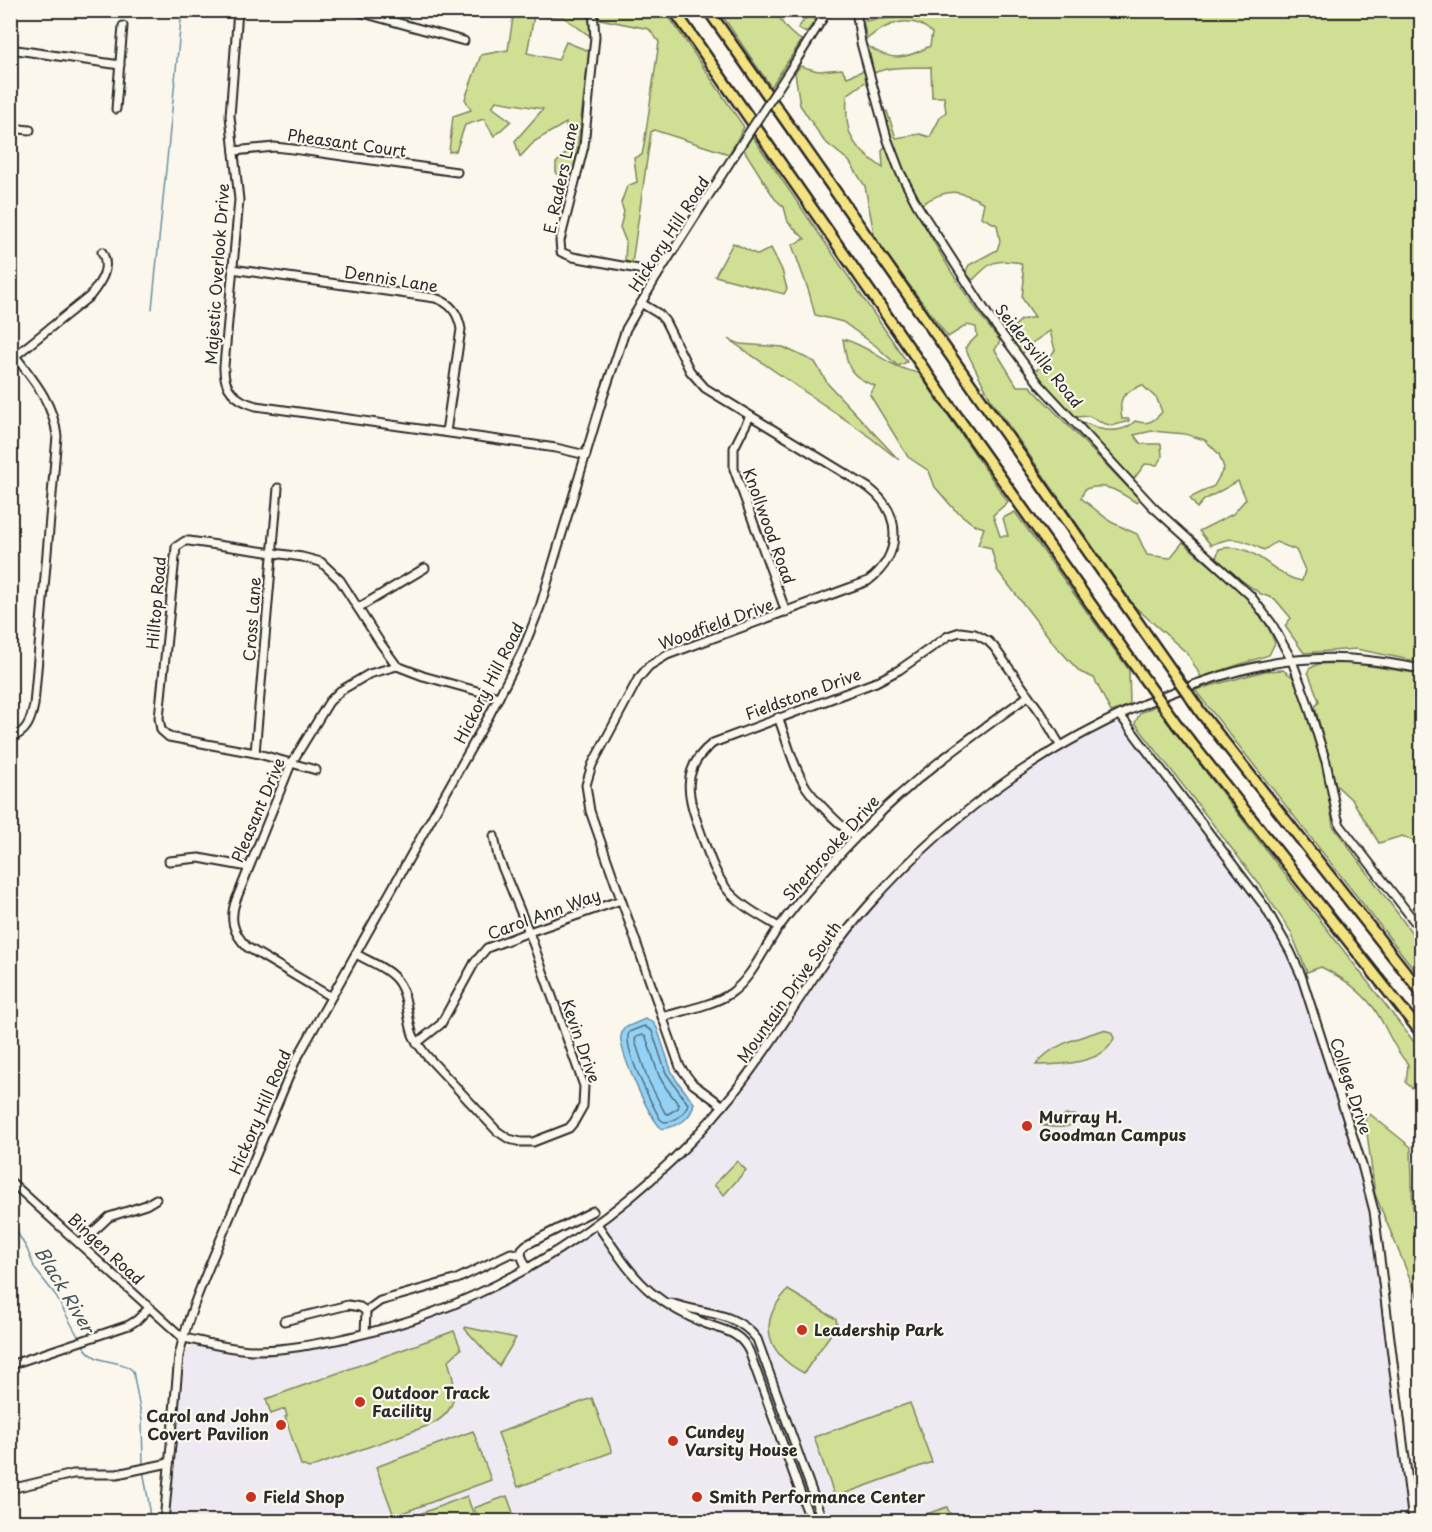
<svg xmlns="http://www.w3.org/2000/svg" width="1432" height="1532" viewBox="0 0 1432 1532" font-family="'Playpen Sans',sans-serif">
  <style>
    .built { fill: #efeaf1 }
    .green { fill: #cfdf93; stroke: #7d855f; stroke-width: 1.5 }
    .water { fill: #93d2f5; stroke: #698fa4; stroke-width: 1.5 }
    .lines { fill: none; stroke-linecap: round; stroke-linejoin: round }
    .shore { stroke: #556e7c; stroke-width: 1.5 }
    .stream { stroke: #698fa4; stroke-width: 1.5 }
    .minor-casing { stroke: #2b2b2b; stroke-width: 11 }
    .highway-casing { stroke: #2b2b2b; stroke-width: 14 }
    .minor { stroke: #fbf7ec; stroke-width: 7 }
    .highway { stroke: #f4e382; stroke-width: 9 }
    .minor-bridge-casing { stroke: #2b2b2b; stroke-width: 11; stroke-linecap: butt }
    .highway-bridge-casing { stroke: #2b2b2b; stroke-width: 14; stroke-linecap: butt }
    .minor-bridge { stroke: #fbf7ec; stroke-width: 7 }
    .highway-bridge { stroke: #f4e382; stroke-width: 9 }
    .poi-dot { fill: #c8321e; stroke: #fbf7ec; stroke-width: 2 }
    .labels { text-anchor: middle; stroke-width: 4.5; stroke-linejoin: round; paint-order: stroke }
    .street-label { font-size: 16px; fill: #2b2b2b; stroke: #fbf7ec }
    .poi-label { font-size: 16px; font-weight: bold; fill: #2b2b2b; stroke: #fbf7ec; text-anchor: start }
    .water-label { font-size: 18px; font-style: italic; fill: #45555e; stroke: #fbf7ec }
  </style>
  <rect width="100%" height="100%" fill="#fbf7ec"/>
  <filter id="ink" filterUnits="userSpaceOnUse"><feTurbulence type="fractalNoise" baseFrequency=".0167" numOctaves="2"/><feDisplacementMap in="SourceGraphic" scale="12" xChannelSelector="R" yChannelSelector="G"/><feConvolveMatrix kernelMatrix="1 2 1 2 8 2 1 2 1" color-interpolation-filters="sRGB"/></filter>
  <g filter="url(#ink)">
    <polygon class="built" points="1114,722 1120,724 1260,910 1280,941 1298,980 1356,1161 1373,1228 1408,1521 168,1522 186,1352 189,1349 194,1346 252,1353 283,1352 345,1342 438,1313 519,1277 538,1266 631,1202 696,1141 737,1095 834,954 858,923 890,887 929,848 972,810 1026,772 1092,732"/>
    <g class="green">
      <path d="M907,10L1421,11V662L1356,649L1304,653L1285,626L1291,618L1275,599L1261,594L1241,580L1216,558L1219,549C1256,540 1271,576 1302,581L1305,570L1296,550L1276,542L1264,550C1242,539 1234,535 1211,545L1199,531L1233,514L1246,499L1238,481L1204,500L1197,508L1190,498L1214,486L1224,468L1219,454L1205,440L1185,434L1152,431L1134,435L1141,444H1161L1162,456L1157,465L1145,464L1133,480L1081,423C1089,422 1093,428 1101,429C1112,432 1127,430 1135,421C1148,425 1153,422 1162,412L1157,399L1142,385C1122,394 1118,397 1122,419H1129V421L1112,426L1100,422L1089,416L1075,417L1034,372L1047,361L1055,350L1050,331L1032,343L1021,355L1006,334L1021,320L1035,317L1022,298L1024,280L1021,263C995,258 990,262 973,280L965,273L969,265L997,250L1000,241L997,225L981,217L984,203C959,189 947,188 922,204C903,176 893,143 882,112L887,111L896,138L920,134L930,137L941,116L946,112L944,97H932L931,67C912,68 892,65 874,73L868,46C891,62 906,59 930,46L932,33C913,13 886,23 867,39L863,21L900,17Z"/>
      <polygon points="514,11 585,11 589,17 590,36 563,17 534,16 527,53 558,60 566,42 589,51 577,153 569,190 556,172 556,163 569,150 566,123 535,141 520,157 515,141 543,109 496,101 492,107 511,121 494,136 484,119 465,125 456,151 449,152 453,116 471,110 465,99 481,55 508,50"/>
      <polygon points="596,11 663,11 672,21 744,127 729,154 654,130 651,132 632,263 625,261 626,242 620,227 624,212 621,203 627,186 637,182 634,158 642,155 644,145 659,42 649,29 600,19"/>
      <path d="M719,11H776C781,22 790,35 802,40L771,87Z"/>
      <polygon points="811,11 822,11 806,33 798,28"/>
      <path d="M800,66L818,71L842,69L847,77L865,70L868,80L847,95C845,135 850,145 883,168L882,151L886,146C915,213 954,283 1000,341L995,350L1017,386H1030L1139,499L1137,503C1118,492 1109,482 1085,489L1081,498L1111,522L1137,534L1147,555L1170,558L1183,542C1217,574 1258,597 1275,643L1269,655L1201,677L1188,654L1134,606L991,400L965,348L977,336L976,327L967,325L948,337L875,239L865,186L849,161L824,141L800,105L795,73Z"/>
      <polygon points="752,136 907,362 898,366 876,346 843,322 815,315 809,292 792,245 805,239 788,222 784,207 775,199 744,150"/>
      <polygon points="733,243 758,255 771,248 782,270 787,289 784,294 715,276"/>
      <polygon points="728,339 740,344 783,347 815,362 828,384 899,460 862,431"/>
      <path d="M843,339C871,346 888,368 919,373L1008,502L993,515L1000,536H1008L1003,518L1015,512L1129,670L1130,705L1111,712L1094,678L1080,672L1055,645L997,570L991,548L978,545L984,528L973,524L954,509L935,487L929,471L908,457L870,395L875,386C847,375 848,367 843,339Z"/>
      <polygon points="1351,663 1421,674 1421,844 1402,836 1379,843 1353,801 1336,785 1315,707 1319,701 1308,672 1309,669 1318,664"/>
      <polygon points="1283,670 1294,678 1307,712 1325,772 1333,826 1421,945 1421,978 1195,690 1265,671"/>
      <path d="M1155,706L1421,1051V1095L1406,1083L1408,1064C1391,1046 1387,1026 1373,1007C1358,988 1341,977 1321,967L1307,972L1291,932L1259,884L1135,723L1140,713Z"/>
      <path d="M1103,1030L1111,1032L1114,1038C1105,1064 1059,1065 1036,1065C1049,1045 1081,1037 1103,1030Z"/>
      <polygon points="1370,1114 1411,1147 1413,1218 1421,1235 1421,1305 1375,1194 1365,1118"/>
      <path d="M1066,1115H1075L1080,1119C1069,1129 1058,1128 1044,1126Z"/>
      <polygon points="737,1161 746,1170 724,1195 714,1185"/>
      <path d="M788,1290L836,1319L837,1325L804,1373C767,1354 756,1322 788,1290Z"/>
      <polygon points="465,1327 516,1338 499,1366 465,1329"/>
      <path d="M454,1331L461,1349L448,1361C457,1387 460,1411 430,1425L309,1468L301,1465L285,1417L287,1416L285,1409L271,1414L266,1399Z"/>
      <polygon points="592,1398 612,1452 518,1487 498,1433"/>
      <polygon points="910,1403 932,1462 835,1497 814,1437"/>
      <polygon points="473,1431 491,1480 394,1516 376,1467"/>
      <polygon points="467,1496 476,1521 401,1521"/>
      <polygon points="507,1496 516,1521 479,1521 474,1508"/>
      <polygon points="947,1507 953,1521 906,1521"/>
    </g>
    <path class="water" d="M645,1019L653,1022L657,1028L671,1070L677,1081L694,1103C691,1120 678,1126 662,1129C648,1116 624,1061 621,1041C620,1037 622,1032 624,1028Z"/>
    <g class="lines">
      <g class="shore">
        <path d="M644,1026L652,1031L666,1073L688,1104C685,1115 674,1122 664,1122L660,1119C651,1102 622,1048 629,1032Z"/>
        <polygon points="643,1035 646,1037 659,1076 666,1088 679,1105 678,1108 668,1114 665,1113 648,1080 635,1041 636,1037"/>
      </g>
      <g class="stream">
        <polyline points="152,309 182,10"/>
        <polyline points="10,1220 27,1249 35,1269 54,1293 79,1338"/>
        <path d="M83,1345C97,1368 117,1356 133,1371L142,1420L143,1465"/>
        <polyline points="143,1470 149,1504 149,1522"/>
      </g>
      <defs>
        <g id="minor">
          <path d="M238,10L230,116L239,200L224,366C223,388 234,400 256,406L556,448L586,455"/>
          <polyline points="352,10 464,41"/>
          <polyline points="593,10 595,37 584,146 560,241 561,252 573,257 638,269 657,276"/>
          <polyline points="856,10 861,43 887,138 900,172 917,205 990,318 1040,385 1153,507 1250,595 1272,624 1292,661 1307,701 1326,762 1337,816 1340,825 1415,922"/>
          <polyline points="10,49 120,65"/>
          <polyline points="792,67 828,10"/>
          <polyline points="116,109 123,26"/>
          <polyline points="10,128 30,130"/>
          <polyline points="234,151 274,147 293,149 457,172"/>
          <path d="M232,269L435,298C451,303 458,313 461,329L446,432"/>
          <path d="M641,303L659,314L665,321L690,371L705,388L869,488C903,514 902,555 868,581L667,655L649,666L638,679L592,765L586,785L590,811L680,1067L693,1084L723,1106"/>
          <path d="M10,360L90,296C101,282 111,268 102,252"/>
          <polyline points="750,416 734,448 734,469 786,612"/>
          <polyline points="358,608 425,568"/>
          <polyline points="1120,715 1265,907 1290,951 1301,975 1362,1165 1374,1211 1413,1522"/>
          <path d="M778,717C787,740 793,767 806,787C819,806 838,822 855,838"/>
          <path d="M10,738C27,733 31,720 34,705L57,436C53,403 35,382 15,356"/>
          <polyline points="255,753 278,488"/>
          <polyline points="316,770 255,753 169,737 161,730 159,718 176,547 185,541 189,541 302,557 321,562 340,580 381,644 397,666"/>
          <polyline points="169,861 199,858 248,867"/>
          <path d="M779,927C762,917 743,907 730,893C716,877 710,858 703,839C690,802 676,771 713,743L876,682L899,670L948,636L960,632L975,634L988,641L994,647L1043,716L1060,745"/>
          <path d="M356,954C368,961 383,966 393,976C409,991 406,1015 413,1035C416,1042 421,1048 426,1055L497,1131L509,1139L521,1142H533L569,1128L574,1122L583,1106L584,1086L529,932L498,857L494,836"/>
          <path d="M331,997L247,947C233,933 229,919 236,900L291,764L329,702L340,691L369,674L397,666L423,676L499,697"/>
          <path d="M662,1017C682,1011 714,1005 731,993C752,978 764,948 779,927C806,890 837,856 869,824C917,775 973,736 1028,696"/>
          <polyline points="417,1043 441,1024 475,962 487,948 529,932 621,900"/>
          <polyline points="10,1181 183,1338"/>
          <path d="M597,1224C614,1248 629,1274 652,1293C667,1305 686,1316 704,1323C724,1331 739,1331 749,1351L811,1522"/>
          <polyline points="80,1244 109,1217 146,1205 156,1199"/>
          <polyline points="521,1255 522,1249 526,1245 593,1211"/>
          <path d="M671,1303C703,1315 735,1310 757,1339L823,1522"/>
          <polyline points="284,1321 348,1305 360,1307 366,1311"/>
          <polyline points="365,1333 366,1311 380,1301 457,1279 511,1253 521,1255 527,1269"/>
          <path d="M183,1338C207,1342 231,1350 256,1350C287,1350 316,1344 346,1338C498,1305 634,1215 732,1095C781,1035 816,964 868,906C956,806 1066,729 1193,685C1230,672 1271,661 1310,659C1348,656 1384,662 1422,669"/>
          <polyline points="10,1365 129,1325 137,1320 149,1308"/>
          <polyline points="10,1489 73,1474 117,1474 169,1463"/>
          <path d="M164,1522L179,1356C188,1313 207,1272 224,1231C248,1175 271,1118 295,1062L490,714L522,652L540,607L603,397L626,329L657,276L744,140"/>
        </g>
        <g id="highway">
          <polyline points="674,10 949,405 1145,680"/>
          <polyline points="708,10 1172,671"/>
          <polyline points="1202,714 1422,993"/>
          <polyline points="1178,726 1422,1034"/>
        </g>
      </defs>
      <use href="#minor" class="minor-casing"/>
      <use href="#highway" class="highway-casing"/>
      <use href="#minor" class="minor"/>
      <use href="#highway" class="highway"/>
      <defs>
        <polyline id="minor-bridge" points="744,140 792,67"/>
        <g id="highway-bridge">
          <polyline points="1172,671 1202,714"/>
          <polyline points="1145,680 1178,726"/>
        </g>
      </defs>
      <use href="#minor-bridge" class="minor-bridge-casing"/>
      <use href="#highway-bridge" class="highway-bridge-casing"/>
      <use href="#minor-bridge" class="minor-bridge"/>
      <use href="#highway-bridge" class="highway-bridge"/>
    </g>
  </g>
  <g class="poi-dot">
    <circle cx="1027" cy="1126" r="6"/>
    <circle cx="802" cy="1330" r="6"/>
    <circle cx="360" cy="1402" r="6"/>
    <circle cx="281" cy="1425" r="6"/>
    <circle cx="673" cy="1441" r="6"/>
    <circle cx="251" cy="1497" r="6"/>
    <circle cx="697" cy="1497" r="6"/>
  </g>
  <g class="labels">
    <g class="street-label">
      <text transform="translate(347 143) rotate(8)" y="6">Pheasant Court</text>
      <text transform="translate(561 178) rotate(-78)" y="6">E. Raders Lane</text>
      <text transform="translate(669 234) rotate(-57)" y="6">Hickory Hill Road</text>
      <text transform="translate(217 274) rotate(-86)" y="6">Majestic Overlook Drive</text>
      <text transform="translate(391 279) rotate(9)" y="6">Dennis Lane</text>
      <text transform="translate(1039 356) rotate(51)" y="6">Seidersville Road</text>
      <text transform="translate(769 526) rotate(70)" y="6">Knollwood Road</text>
      <text transform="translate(156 603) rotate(-85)" y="6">Hilltop Road</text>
      <text transform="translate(252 619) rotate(-86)" y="6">Cross Lane</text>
      <text transform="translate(716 624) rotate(-20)" y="6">Woodfield Drive</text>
      <text transform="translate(489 683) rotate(-63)" y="6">Hickory Hill Road</text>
      <text transform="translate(803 694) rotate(-20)" y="6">Fieldstone Drive</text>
      <text transform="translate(258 810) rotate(-67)" y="6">Pleasant Drive</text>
      <text transform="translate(831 848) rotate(-48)" y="6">Sherbrooke Drive</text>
      <text transform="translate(544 914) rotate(-20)" y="6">Carol Ann Way</text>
      <text transform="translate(789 992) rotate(-55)" y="6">Mountain Drive South</text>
      <text transform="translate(581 1041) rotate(71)" y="6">Kevin Drive</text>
      <text transform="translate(1351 1086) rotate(72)" y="6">College Drive</text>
      <text transform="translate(260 1112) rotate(-67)" y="6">Hickory Hill Road</text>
      <text transform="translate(106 1249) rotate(43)" y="6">Bingen Road</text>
    </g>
    <g class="poi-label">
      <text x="1039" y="1123">Murray H.<tspan x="1039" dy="18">Goodman Campus</tspan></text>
      <text x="814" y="1336">Leadership Park</text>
      <text x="372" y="1399">Outdoor Track<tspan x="372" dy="18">Facility</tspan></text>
      <text x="269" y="1422" text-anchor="end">Carol and John<tspan x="269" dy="18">Covert Pavilion</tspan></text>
      <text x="685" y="1438">Cundey<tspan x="685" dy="18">Varsity House</tspan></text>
      <text x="263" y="1503">Field Shop</text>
      <text x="709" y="1503">Smith Performance Center</text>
    </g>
    <g class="water-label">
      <text transform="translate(64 1290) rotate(59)" y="6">Black River</text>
    </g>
  </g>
  <rect width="1432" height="1532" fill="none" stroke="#fbf7ec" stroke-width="36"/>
  <rect x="18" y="18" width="1396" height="1496" fill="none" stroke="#2b2b2b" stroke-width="2" filter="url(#ink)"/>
</svg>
